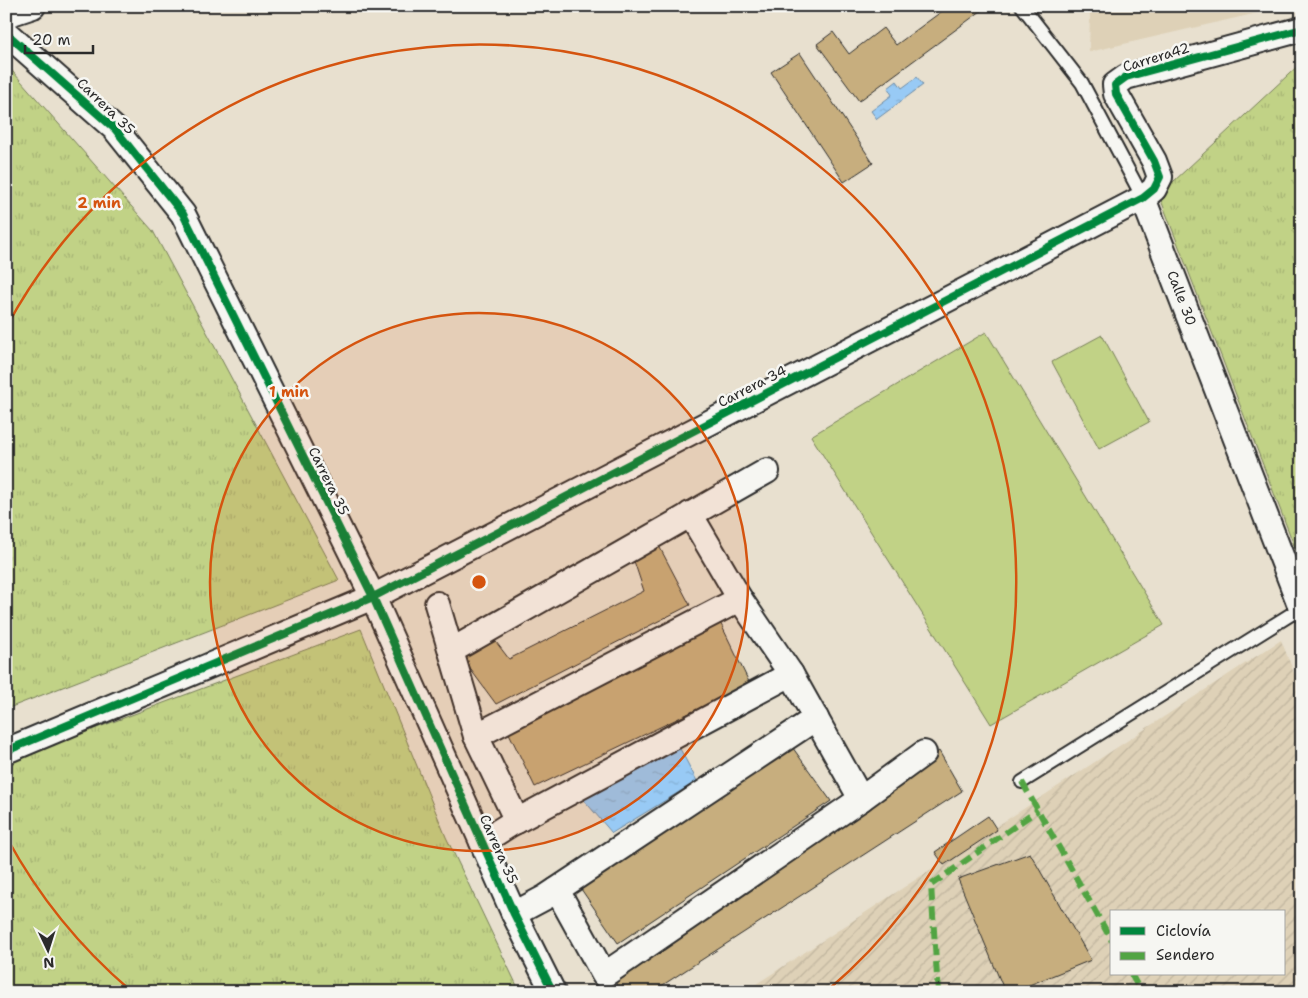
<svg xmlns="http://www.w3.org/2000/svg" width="1308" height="998" viewBox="0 0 1308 998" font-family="'Shantell Sans',sans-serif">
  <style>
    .built { fill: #ded1b7 }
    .industrial { fill: url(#industrial-furrows); fill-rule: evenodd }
    .grass { fill: url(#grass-tufts); stroke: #767e58 }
    .park { fill: #c1d286; stroke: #767e58 }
    .water { fill: url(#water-ripples); stroke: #6c8aa4 }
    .building { fill: #c7ae7e; stroke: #2b2b2b }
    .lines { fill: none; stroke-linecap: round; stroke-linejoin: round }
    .lane-casing { stroke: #2b2b2b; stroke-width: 16 }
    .street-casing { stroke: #2b2b2b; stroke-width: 28 }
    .lane { stroke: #f6f6f2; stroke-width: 12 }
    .street { stroke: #f6f6f2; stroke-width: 24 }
    .quiet { stroke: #51a443; stroke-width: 6; stroke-dasharray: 12 6; stroke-linecap: butt }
    .cycleway-casing { stroke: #f6f6f2; stroke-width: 11 }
    .cycleway { stroke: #00873e; stroke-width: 8 }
    .ring { fill: none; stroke: #d5540f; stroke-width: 2.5 }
    .labels { text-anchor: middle; stroke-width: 5; stroke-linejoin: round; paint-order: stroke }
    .street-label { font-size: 14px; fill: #2b2b2b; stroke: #f6f6f2 }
    .centre { fill: #d5540f; stroke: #f6f6f2; stroke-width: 2.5 }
    .ring-label { font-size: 15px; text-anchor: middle; font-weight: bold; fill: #d5540f; stroke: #f6f6f2; stroke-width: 5; stroke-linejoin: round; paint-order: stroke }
  </style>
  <defs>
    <pattern id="industrial-furrows" width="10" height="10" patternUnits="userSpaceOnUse" patternTransform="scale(1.25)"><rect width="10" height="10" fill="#ded1b7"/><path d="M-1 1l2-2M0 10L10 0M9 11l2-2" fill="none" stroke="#bfb49e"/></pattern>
    <pattern id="grass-tufts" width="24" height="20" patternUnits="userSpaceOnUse" patternTransform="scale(1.25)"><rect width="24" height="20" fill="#c1d286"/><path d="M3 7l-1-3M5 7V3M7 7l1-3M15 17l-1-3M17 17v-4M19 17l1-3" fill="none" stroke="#a6b474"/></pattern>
    <pattern id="water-ripples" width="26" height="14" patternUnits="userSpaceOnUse" patternTransform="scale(1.25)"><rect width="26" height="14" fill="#98caf5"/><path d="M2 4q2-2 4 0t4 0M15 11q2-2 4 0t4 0" fill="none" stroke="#83aed2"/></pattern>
  </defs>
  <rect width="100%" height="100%" fill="#e8e0cf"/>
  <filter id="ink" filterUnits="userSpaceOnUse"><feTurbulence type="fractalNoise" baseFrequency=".02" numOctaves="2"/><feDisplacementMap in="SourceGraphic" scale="10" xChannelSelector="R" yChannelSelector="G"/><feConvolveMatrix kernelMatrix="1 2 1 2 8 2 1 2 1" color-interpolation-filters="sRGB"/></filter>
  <g filter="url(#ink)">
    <polygon class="built" points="1087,6 1288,6 1089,52 1090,15"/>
    <path class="industrial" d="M1281,640L1302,693V992H744ZM1112,912H1284V974H1112Z"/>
    <g class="grass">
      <polygon points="1302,62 1302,566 1159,195"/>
      <polygon points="6,64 153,231 339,580 6,709"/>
      <polygon points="361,629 446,837 520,992 6,992 6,762"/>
    </g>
    <g class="park">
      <polygon points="986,332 1164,625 991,724 811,436"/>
      <polygon points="1102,335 1149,422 1099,449 1052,362"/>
    </g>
    <g class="water">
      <polygon points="917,77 923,85 877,119 871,111 892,95 888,88 897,81 902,88"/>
      <polygon points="678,745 697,781 612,833 583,799"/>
    </g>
    <g class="building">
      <polygon points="949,6 984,6 985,8 859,101 817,44 833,32 849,54 883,28 896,45"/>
      <polygon points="800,53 873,163 844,182 771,72"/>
      <polygon points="658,544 690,605 496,704 457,651 490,634 509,659 644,591 633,558"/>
      <polygon points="717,616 750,684 535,787 507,729"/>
      <polygon points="790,744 831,801 618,943 581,889"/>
      <polygon points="939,751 962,791 652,992 620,992 613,977"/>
      <polygon points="988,816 997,830 944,865 935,852"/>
      <polygon points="1030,853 1091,960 1012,992 1005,992 958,879"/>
    </g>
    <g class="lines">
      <defs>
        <g id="lane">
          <polyline points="1022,6 1082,83 1143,198"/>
          <polyline points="1022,782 1301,608"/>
        </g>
        <g id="street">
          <polyline points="6,15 33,6"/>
          <polyline points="6,33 115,129 183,214 373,597 514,914 553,992"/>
          <polyline points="1143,198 1302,610"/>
          <polyline points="690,514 740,599 791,674 861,799"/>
          <polyline points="437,604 476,736 517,821"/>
          <polyline points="451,651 767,471"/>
          <polyline points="476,736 740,599"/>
          <polyline points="6,751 373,597 1143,198 1154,189 1160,177 1154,161 1116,94 1115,85 1126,77 1302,29"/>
          <polyline points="482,842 509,825 791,674"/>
          <polyline points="557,890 604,975 861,799 924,753"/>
          <polyline points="514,914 546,897 816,718"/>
        </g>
      </defs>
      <use href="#lane" class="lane-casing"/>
      <use href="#street" class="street-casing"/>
      <use href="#lane" class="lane"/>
      <use href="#street" class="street"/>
      <g class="quiet">
        <polyline points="1022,782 1112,941"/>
        <polyline points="1131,974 1141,992"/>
        <polyline points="938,992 931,885 1038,810"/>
      </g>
      <defs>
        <g id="cycleway">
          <polyline points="6,33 115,129 183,214 373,597 514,914 553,992"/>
          <polyline points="6,751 373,597 1143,198 1154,189 1160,177 1154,161 1116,94 1115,85 1126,77 1302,29"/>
        </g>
      </defs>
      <use href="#cycleway" class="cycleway-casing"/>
      <use href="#cycleway" class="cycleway"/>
    </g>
  </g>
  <circle cx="479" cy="582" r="269" fill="#d5540f" fill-opacity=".12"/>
  <g class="ring">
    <circle cx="479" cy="582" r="269"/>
    <path d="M130 990A537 537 0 0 1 7 838M7 326A537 537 0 1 1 828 990"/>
  </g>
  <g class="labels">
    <g class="street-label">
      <text transform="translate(1156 57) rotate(-17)" y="5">Carrera42</text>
      <text transform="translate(106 106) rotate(44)" y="5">Carrera 35</text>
      <text transform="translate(1182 298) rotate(69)" y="5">Calle 30</text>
      <text transform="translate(752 386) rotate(-27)" y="5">Carrera 34</text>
      <text transform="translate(329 481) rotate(64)" y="5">Carrera 35</text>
      <text transform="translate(499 849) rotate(66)" y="5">Carrera 35</text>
    </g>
  </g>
  <circle cx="479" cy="582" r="8" class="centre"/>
  <g class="ring-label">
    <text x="99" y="208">2 min</text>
    <text x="289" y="397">1 min</text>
  </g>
  <rect width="1308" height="998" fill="none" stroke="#f6f6f2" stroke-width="25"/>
  <rect x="12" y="12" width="1283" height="973" fill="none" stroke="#2b2b2b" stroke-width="2" filter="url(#ink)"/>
  <rect x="1110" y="910" width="175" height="65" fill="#f6f6f2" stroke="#a5a5a2"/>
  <rect x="1120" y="927" width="25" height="8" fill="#00873e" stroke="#a5a5a2"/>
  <text x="1156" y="936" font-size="15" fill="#2b2b2b">Ciclovía</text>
  <rect x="1120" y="952" width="25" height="8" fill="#51a443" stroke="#a5a5a2"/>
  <text x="1156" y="960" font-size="15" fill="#2b2b2b">Sendero</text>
  <g transform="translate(48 950) rotate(176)" stroke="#f6f6f2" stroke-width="4" paint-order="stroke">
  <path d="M0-4L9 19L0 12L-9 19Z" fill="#2b2b2b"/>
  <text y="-8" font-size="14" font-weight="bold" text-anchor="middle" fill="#2b2b2b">N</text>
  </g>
  <path d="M25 45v8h68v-8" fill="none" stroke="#2b2b2b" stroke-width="2.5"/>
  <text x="32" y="45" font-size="15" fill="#2b2b2b" stroke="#f6f6f2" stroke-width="4" paint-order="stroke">20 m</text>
</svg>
